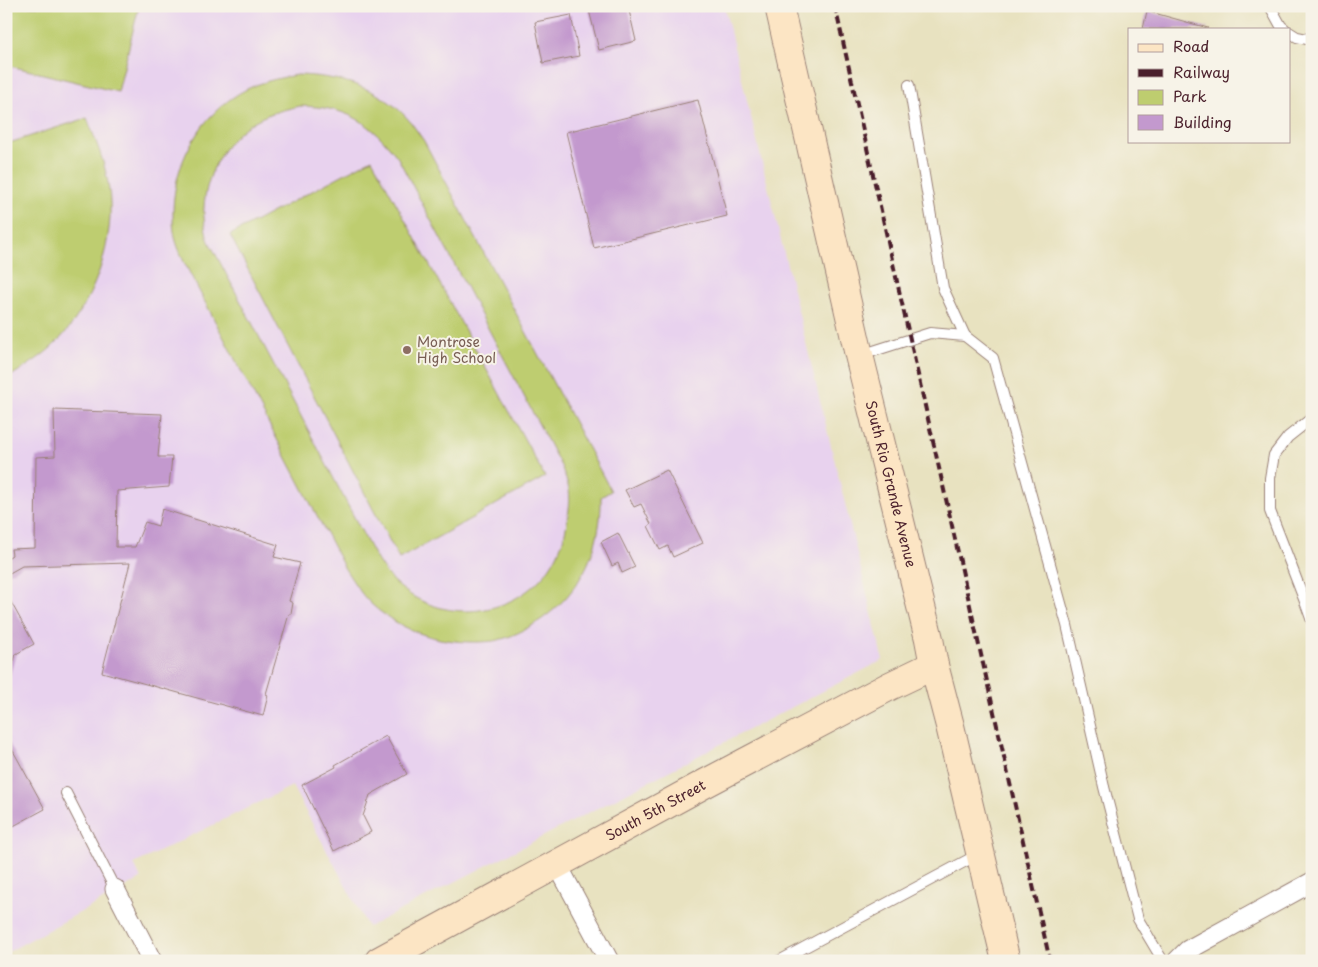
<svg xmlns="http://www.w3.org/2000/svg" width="1318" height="967" viewBox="0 0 1318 967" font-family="'Playpen Sans',sans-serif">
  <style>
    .built { fill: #e8d2ee }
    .green { fill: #becd6f; stroke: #84764d; fill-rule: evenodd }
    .building { fill: #c399ce }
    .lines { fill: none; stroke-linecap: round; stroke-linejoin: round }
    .lane-casing { stroke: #998076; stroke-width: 12 }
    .street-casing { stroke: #998076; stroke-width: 21 }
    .secondary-casing { stroke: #998076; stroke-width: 30 }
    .lane { stroke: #fff; stroke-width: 10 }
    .street { stroke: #fff; stroke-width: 19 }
    .secondary { stroke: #fce5c4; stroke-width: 28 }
    .rail { stroke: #4a1f2b; stroke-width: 4; stroke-dasharray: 8 4; stroke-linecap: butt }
    .education-dot { fill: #8d6e63; stroke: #f7f3e8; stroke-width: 2 }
    .labels { text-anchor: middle; stroke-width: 4; stroke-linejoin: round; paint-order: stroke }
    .education-label { font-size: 14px; fill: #785e54; stroke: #f7f3e8; text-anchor: start }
    .street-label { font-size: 14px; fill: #4a1f2b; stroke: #f7f3e8 }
  </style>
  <rect width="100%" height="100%" fill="#f7f3e8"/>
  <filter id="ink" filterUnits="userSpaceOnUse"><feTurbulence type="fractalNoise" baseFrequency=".02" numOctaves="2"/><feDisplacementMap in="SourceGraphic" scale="10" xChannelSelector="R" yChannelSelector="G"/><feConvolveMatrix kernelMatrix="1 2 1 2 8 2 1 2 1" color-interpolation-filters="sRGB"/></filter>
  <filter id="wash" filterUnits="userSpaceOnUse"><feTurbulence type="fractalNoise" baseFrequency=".0096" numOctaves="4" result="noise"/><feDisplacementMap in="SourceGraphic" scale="20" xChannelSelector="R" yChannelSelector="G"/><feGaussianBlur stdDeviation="1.12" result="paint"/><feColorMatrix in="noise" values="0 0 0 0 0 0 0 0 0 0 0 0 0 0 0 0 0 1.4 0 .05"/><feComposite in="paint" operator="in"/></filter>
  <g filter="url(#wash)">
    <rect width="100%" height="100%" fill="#e8e2c0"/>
    <polygon class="built" points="6,6 724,6 883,660 368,927 292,786 134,864 141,879 6,953"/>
    <g class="green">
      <polygon points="6,6 139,6 118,92 6,65"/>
      <path d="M297,75C338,76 380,87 408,119C414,126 419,134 424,141L611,491L601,497C602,546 582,591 542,619C527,629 511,638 493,641C476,643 458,642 440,639C415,634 389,621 370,603C360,593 353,581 345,569L184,262C181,255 178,248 176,241C173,231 173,221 173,211C174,157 206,105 256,85C270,80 283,77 297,75ZM300,106C347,107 370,121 398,158L562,468C564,475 568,483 569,490C571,502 568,516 566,528C550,610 452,638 393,581C385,573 379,563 373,553L213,249C210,244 207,238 206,231C197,193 217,146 250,124C265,114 282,110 300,106Z"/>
      <path d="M87,118C95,139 104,160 108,183C118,238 93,308 53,346C39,359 22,369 6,379V144Z"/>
      <polygon points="372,159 545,477 399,559 230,235"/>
    </g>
    <g id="blocks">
      <g class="building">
        <polygon points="604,6 628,6 636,41 599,50 589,10"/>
        <polygon points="1147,11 1208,28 1207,29 1143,29"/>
        <polygon points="571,15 579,56 543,63 535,22"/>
        <polygon points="698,100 727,216 594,248 566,132"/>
        <polygon points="54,410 162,414 158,457 172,457 169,487 117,491 116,547 135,547 145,522 158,526 162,509 278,545 274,557 300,563 289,601 293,603 291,614 289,614 266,694 268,695 263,716 102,672 130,563 22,566 6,575 6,559 12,555 11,549 35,548 36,457 55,456"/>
        <polygon points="667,470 703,543 673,557 668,546 660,550 648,526 651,524 641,504 634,507 625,490"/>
        <polygon points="618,533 635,567 622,573 618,563 612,566 601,542"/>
        <polygon points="6,593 34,644 16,654 7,685"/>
        <polygon points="386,736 407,774 370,795 363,816 371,832 334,851 302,785 336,767 335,765"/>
        <polygon points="6,738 45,809 6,830"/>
      </g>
    </g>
  </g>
  <g filter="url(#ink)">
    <use href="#blocks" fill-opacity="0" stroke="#998076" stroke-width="1"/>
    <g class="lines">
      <defs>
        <g id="lane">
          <polyline points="1270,6 1281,26 1285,29"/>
          <polyline points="1289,32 1297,37 1312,40"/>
          <polyline points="909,85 943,288 965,336"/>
          <polyline points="861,355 930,333 965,336 993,358 1067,625 1104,787 1138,919 1163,961"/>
          <polyline points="1312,418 1288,437 1274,455 1270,478 1270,511 1304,599 1312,621"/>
          <polyline points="66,793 115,889"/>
          <polyline points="779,961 979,854"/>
        </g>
        <g id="street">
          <polyline points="557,864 609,961"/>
          <polyline points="115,889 152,961"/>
          <polyline points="1177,961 1188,950 1312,882"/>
        </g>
        <g id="secondary">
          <path id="s1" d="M779,6L859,355L929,639L934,665L950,726L1006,961"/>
          <path id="s2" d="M379,961L706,783L890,686L934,665"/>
        </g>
      </defs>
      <use href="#lane" class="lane-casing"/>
      <use href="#street" class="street-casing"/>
      <use href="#secondary" class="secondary-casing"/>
      <use href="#lane" class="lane"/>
      <use href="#street" class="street"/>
      <use href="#secondary" class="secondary"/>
      <polyline class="rail" points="835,6 1050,961"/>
    </g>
  </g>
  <circle class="education-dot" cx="407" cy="350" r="5"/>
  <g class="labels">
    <g class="education-label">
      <text x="417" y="347">Montrose<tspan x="417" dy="16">High School</tspan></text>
    </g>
    <g class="street-label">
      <text dy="5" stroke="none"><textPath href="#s1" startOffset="491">South Rio Grande Avenue</textPath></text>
      <text dy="5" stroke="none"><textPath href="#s2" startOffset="315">South 5th Street</textPath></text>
    </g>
  </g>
  <rect width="1318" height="967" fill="none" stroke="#f7f3e8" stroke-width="25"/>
  <rect x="1128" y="28" width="162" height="115" fill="#f7f3e8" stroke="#b29e9c"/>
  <rect x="1138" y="44" width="25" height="8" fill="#fce5c4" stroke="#b29e9c"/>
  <text x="1173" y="52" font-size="15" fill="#4a1f2b">Road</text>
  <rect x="1138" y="69" width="25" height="8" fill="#4a1f2b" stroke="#b29e9c"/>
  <text x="1173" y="78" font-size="15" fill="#4a1f2b">Railway</text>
  <rect x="1138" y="90" width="25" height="15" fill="#becd6f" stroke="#b29e9c"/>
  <text x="1173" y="102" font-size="15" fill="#4a1f2b">Park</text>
  <rect x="1138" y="115" width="25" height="15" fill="#c399ce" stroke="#b29e9c"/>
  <text x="1173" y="128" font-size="15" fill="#4a1f2b">Building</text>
</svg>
